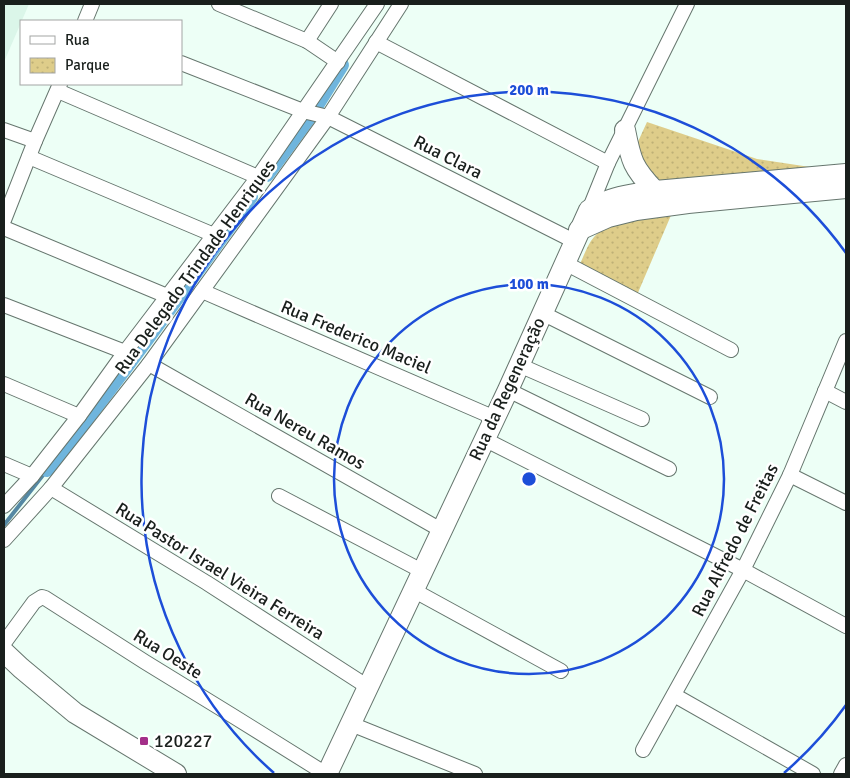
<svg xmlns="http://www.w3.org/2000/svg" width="850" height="778" viewBox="0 0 850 778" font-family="Signika,sans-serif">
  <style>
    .built { fill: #dbf6e9 }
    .park { fill: url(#park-dots) }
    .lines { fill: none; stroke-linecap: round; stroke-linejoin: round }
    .stream { stroke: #5588a3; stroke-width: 4 }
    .canal { stroke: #6fb5dd; stroke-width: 14 }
    .street-casing { stroke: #66766e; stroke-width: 16 }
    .secondary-casing { stroke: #66766e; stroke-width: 22 }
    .street { stroke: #fff; stroke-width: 14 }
    .secondary { stroke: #fff; stroke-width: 20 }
    .ring { fill: none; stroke: #1d4ed8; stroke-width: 2.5 }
    .poi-dot { fill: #a32f89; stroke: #fff; stroke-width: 2 }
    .labels { text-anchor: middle; stroke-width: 5; stroke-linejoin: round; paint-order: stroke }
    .street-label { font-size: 18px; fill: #191f1c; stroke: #fff }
    .poi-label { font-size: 18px; fill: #191f1c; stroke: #fff; text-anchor: start }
    .centre { fill: #1d4ed8; stroke: #fff; stroke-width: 2.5 }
    .ring-label { font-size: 15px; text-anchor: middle; font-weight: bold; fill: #1d4ed8; stroke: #fff; stroke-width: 5; stroke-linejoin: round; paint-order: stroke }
  </style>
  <defs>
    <pattern id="park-dots" width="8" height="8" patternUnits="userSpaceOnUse" patternTransform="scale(1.25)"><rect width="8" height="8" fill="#decd8a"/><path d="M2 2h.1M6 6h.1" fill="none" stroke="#beb076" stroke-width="1.8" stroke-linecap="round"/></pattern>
  </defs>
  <rect width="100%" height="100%" fill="#edfff6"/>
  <polygon class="built" points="4,4 29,4 4,62"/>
  <g class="park">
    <polygon points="647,122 757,159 810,167 811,173 662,181 652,177 636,146"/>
    <path d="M672,213L637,295L579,266C584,256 587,245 594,237C608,220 651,217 672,213Z"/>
  </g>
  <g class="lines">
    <polyline class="stream" points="4,525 47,470"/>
    <g class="canal">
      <polyline points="267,175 311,115 342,65"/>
      <path d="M47,470C118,381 184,289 251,197"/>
    </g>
    <defs>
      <g id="street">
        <polyline points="219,4 307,41 338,62"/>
        <polyline points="85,21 92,4"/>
        <polyline points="307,41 331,4"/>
        <polyline points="376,42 608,163"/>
        <polyline points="181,63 303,111 328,117 574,241"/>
        <polyline points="58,91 258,177"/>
        <polyline points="4,130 35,141"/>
        <polyline points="29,157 214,235"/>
        <polyline points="589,210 608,163 687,4"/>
        <polyline points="4,220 35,141 60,84"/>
        <polyline points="4,228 167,296"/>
        <polyline points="565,263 731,350"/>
        <polyline points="202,291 495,418"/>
        <polyline points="4,305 125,352"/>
        <polyline points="542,313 710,397"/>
        <polyline points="149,364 441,530"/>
        <polyline points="519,365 642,419"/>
        <polyline points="4,384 79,416"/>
        <polyline points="508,390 669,469"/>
        <polyline points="825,391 846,402"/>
        <polyline points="484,439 743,570 846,626"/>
        <polyline points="4,464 32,476"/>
        <polyline points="790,475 846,503"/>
        <polyline points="51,488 207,583 368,687"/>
        <polyline points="279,496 422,571"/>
        <polyline points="4,506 32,476 79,416 125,352 258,177 377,4"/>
        <polyline points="4,540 51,488 149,364 328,117 401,4"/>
        <polyline points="413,590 561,671"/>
        <polyline points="4,643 34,602 42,597 45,598 145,662 233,716 326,774"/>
        <polyline points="674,695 813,774"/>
        <polyline points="351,724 475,774"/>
        <polyline points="643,750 743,570 790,475 846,341"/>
        <polyline points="841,774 846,765"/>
      </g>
      <g id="secondary">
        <path d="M625,130C631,161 633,168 655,191"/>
        <polyline points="579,230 608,217 636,210 688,203 846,188"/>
        <polyline points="4,652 21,668 75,713 176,774"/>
        <path d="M327,774L508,390L589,210C595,207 601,204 607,201C622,195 639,193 655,191L846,174"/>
      </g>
    </defs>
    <use href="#street" class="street-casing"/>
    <use href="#secondary" class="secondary-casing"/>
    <use href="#street" class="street"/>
    <use href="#secondary" class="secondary"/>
  </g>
  <g class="ring">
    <circle cx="529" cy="479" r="195"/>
    <path d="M846 705A389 389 0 0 1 784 773M274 773A389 389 0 1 1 846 253"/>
  </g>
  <rect class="poi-dot" x="139" y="736" width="10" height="10" rx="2.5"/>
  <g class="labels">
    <g class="street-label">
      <text transform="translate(448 157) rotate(27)" y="6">Rua Clara</text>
      <text transform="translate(195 267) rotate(-54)" y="6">Rua Delegado Trindade Henriques</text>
      <text transform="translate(356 337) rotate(23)" y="6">Rua Frederico Maciel</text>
      <text transform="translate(507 389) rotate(-65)" y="6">Rua da Regeneração</text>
      <text transform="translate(305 431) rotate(30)" y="6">Rua Nereu Ramos</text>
      <text transform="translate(735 540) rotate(-63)" y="6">Rua Alfredo de Freitas</text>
      <text transform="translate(220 571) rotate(32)" y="6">Rua Pastor Israel Vieira Ferreira</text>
      <text transform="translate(168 654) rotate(32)" y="6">Rua Oeste</text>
    </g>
    <g class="poi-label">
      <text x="154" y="747">120227</text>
    </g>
  </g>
  <circle cx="529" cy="479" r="8" class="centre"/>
  <g class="ring-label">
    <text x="529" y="95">200 m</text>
    <text x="529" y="289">100 m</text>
  </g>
  <rect width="850" height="778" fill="none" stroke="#191f1c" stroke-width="10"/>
  <rect x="20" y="20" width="162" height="65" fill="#ffffff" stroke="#a3a5a4"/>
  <rect x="30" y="36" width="25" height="8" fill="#ffffff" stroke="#a3a5a4"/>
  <text x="65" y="45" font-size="15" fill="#191f1c">Rua</text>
  <rect x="30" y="58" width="25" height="15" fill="url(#park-dots)" stroke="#a3a5a4"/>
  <text x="65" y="70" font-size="15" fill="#191f1c">Parque</text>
</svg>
